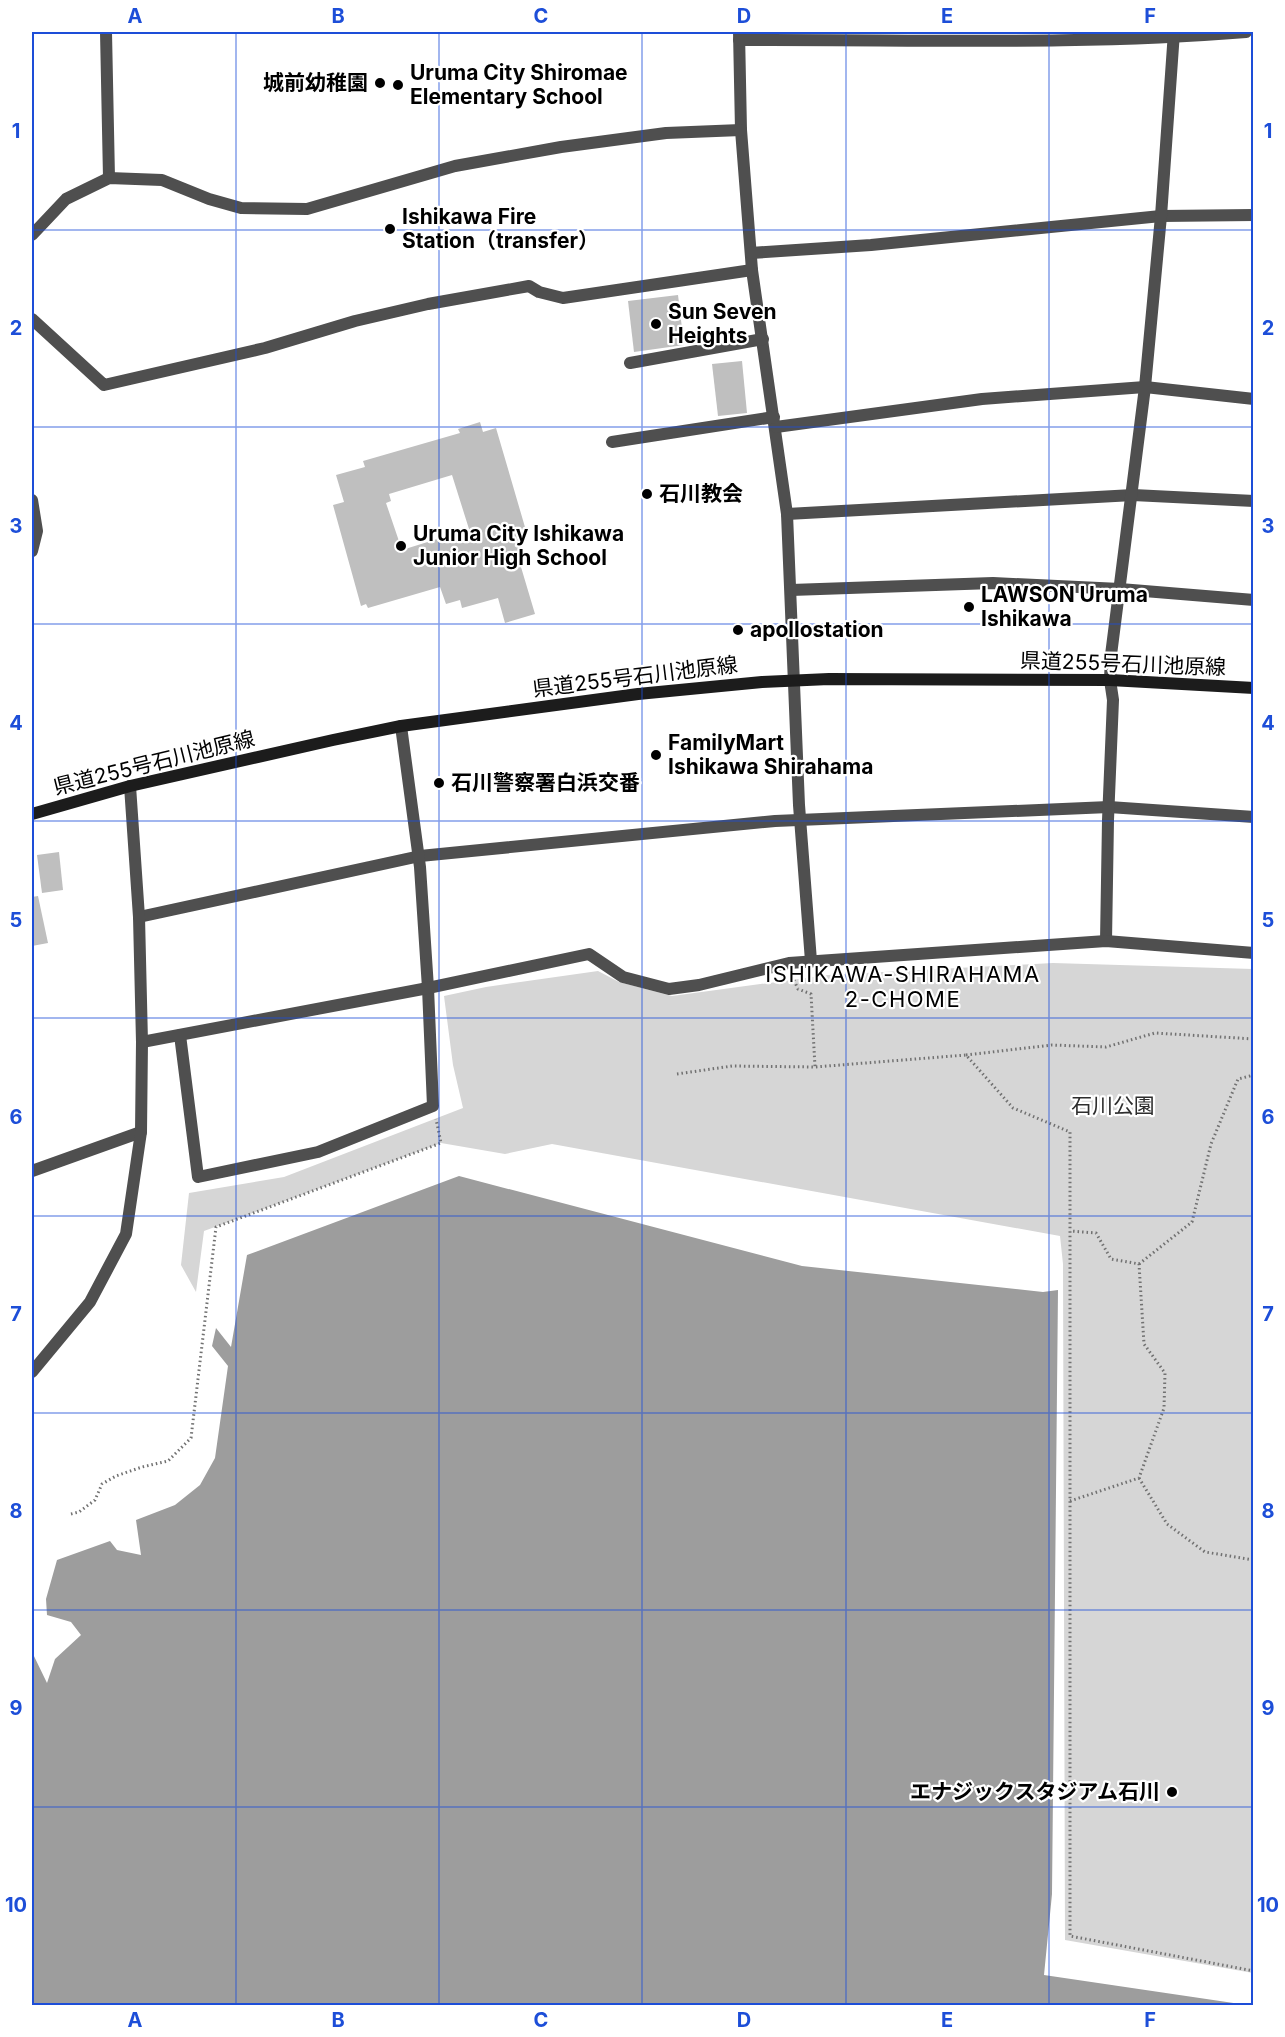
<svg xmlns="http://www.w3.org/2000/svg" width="1285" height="2037" viewBox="0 0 1285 2037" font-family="Inter,'Noto Sans JP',sans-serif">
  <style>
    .green { fill: #d6d6d6 }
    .water { fill: #9d9d9d }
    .building { fill: #bfbfbf; fill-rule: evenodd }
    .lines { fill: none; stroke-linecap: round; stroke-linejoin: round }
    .path { stroke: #717171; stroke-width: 3; stroke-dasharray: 1.5 3; stroke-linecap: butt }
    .minor { stroke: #4f4f4f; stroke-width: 12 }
    .secondary { stroke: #1c1c1c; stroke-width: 12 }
    .grid { fill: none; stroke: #1d4ed8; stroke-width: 1.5; stroke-opacity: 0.55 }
    .poi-dot { fill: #000; stroke: #fff; stroke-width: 2 }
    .labels { text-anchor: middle; stroke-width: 4.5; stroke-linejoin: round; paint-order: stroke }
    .poi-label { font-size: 21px; font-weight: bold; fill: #000; stroke: #fff; text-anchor: start }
    .street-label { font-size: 21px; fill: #000; stroke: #fff }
    .park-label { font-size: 21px; fill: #2d2d2d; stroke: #fff }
    .neighbourhood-label { font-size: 22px; letter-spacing: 1.5px; fill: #000; stroke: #fff }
    .neatline { fill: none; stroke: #1d4ed8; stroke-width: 2 }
    .grid-label { font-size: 20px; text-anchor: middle; font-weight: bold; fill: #1d4ed8 }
  </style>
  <rect width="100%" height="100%" fill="#fff"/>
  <polygon class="green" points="1053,963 1253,969 1253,1973 1065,1940 1063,1264 1060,1236 552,1144 505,1154 441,1143 204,1231 196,1292 181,1265 189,1193 284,1177 463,1108 453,1065 444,996 486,987 598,971 619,982 672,996 828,975"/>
  <polygon class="water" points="459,1176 802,1266 1043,1292 1058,1290 1052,1894 1044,1975 1247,2005 32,2005 32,1652 47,1683 55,1659 81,1635 71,1622 47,1615 46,1599 57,1560 110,1541 117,1550 141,1555 136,1520 175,1505 200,1485 215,1458 228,1366 212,1346 216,1328 231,1347 247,1255"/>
  <g class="building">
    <polygon points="678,295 684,345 634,352 628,301"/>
    <polygon points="742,361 747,413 718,416 712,364"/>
    <path d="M480,422L483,432L496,428L527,534L518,537L523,555L518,557L535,614L505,623L498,598L462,608L460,600L446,604L440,587L368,608L366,604L361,606L333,505L344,502L336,475L365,467L363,461L460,433L458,429ZM452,475L469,529L402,550L386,503L391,501L389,494Z"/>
    <polygon points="59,852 63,890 42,893 37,855"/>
    <polygon points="38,896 48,943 32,946 32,897"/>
  </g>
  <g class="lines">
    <g class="path">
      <polyline points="792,976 798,989 811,994 815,1067"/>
      <polyline points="966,1055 1052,1045 1106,1047 1155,1033 1254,1039"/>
      <polyline points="677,1074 732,1066 815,1067 966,1055 1013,1108 1070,1132 1070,1936 1254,1971"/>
      <polyline points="1139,1264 1192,1222 1211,1144 1238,1079 1254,1075"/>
      <polyline points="1139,1478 1167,1524 1205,1552 1254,1560"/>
      <polyline points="1070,1501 1139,1478 1164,1408 1165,1373 1144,1344 1139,1264 1111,1259 1096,1233 1070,1231"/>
      <polyline points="71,1514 79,1512 95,1500 102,1484 116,1476 142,1467 168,1461 191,1438 216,1227 441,1143 436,1119"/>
    </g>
    <g class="minor">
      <polyline points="106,32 109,178"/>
      <polyline points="739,32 741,130 752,270 787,514 799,805 811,961"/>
      <path d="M739,40C908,39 1077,46 1246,32"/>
      <polyline points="32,235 66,199 109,178 162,180 209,199 241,208 307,209 455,166 561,147 666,133 741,130"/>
      <polyline points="751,253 871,245 1161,216 1254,215"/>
      <polyline points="32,319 104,385 265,348 355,321 428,304 529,286 539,292 563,298 752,270"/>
      <polyline points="630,363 763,339"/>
      <polyline points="776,427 982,399 1145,387 1254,399"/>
      <polyline points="612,442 774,417"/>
      <polyline points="32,500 37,531 32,551"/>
      <polyline points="787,514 1133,495 1254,501"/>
      <polyline points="791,590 993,583 1120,589 1254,600"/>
      <polyline points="139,917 420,856 775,821 1109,807 1254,817"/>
      <polyline points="1106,941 1108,820 1113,700 1110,680 1111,655 1145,387 1161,216 1174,32"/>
      <polyline points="180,1035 198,1177 318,1152 433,1106 428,988 420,867 401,726"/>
      <polyline points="142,1042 428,988 589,954 623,977 669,989 699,985 789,963 1106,941 1254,953"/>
      <polyline points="32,1171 141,1132"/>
      <polyline points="32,1372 90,1302 126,1234 141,1132 142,1042 139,917 130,786"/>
    </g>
    <polyline class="secondary" points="32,814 130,786 333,740 401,726 638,694 762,682 829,679 1110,680 1254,688"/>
  </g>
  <path class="grid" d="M236,32V2006M439,32V2006M642,32V2006M846,32V2006M1049,32V2006M32,230H1254M32,427H1254M32,624H1254M32,821H1254M32,1018H1254M32,1216H1254M32,1413H1254M32,1610H1254M32,1807H1254"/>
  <g class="poi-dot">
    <circle cx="380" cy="83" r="6"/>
    <circle cx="398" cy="85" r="6"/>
    <circle cx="390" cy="229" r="6"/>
    <circle cx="656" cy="324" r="6"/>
    <circle cx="647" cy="494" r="6"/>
    <circle cx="401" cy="546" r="6"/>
    <circle cx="969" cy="607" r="6"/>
    <circle cx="738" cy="630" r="6"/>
    <circle cx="656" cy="755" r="6"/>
    <circle cx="439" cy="783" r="6"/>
    <circle cx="1172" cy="1792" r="6"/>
  </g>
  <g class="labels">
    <g class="poi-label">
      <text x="410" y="80">Uruma City Shiromae<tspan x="410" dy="24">Elementary School</tspan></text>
      <text x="368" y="90" text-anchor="end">城前幼稚園</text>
      <text x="402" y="224">Ishikawa Fire<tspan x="402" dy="24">Station（transfer）</tspan></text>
      <text x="668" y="319">Sun Seven<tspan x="668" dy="24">Heights</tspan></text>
      <text x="659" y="501">石川教会</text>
      <text x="413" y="541">Uruma City Ishikawa<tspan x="413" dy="24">Junior High School</tspan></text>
      <text x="981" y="602">LAWSON Uruma<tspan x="981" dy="24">Ishikawa</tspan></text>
      <text x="750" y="637">apollostation</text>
      <text x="668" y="750">FamilyMart<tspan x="668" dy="24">Ishikawa Shirahama</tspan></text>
      <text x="451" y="790">石川警察署白浜交番</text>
      <text x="1160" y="1799" text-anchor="end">エナジックスタジアム石川</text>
    </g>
    <g class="street-label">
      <text transform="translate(1123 664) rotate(2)" y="7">県道255号石川池原線</text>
      <text transform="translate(635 677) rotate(-7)" y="7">県道255号石川池原線</text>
      <text transform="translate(154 763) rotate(-14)" y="7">県道255号石川池原線</text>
    </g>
    <g class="park-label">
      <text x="1113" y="1113">石川公園</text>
    </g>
    <g class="neighbourhood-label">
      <text x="903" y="982">ISHIKAWA-SHIRAHAMA<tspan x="903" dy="25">2-CHOME</tspan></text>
    </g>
  </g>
  <rect width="1285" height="2037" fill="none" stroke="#ffffff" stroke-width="66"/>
  <rect x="33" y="33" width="1219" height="1971" class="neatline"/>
  <g class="grid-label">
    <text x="135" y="23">A</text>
    <text x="338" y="23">B</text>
    <text x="541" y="23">C</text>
    <text x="744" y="23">D</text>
    <text x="947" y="23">E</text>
    <text x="1150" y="23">F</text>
    <text x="16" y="138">1</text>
    <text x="1268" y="138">1</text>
    <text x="16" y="335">2</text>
    <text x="1268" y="335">2</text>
    <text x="16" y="533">3</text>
    <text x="1268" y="533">3</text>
    <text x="16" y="730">4</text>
    <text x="1268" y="730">4</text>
    <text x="16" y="927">5</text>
    <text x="1268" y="927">5</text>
    <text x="16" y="1124">6</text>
    <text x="1268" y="1124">6</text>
    <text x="16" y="1321">7</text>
    <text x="1268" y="1321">7</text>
    <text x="16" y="1518">8</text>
    <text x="1268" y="1518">8</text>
    <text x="16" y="1715">9</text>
    <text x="1268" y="1715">9</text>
    <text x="16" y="1912">10</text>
    <text x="1268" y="1912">10</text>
    <text x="135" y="2027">A</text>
    <text x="338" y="2027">B</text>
    <text x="541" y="2027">C</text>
    <text x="744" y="2027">D</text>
    <text x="947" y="2027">E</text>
    <text x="1150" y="2027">F</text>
  </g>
</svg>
